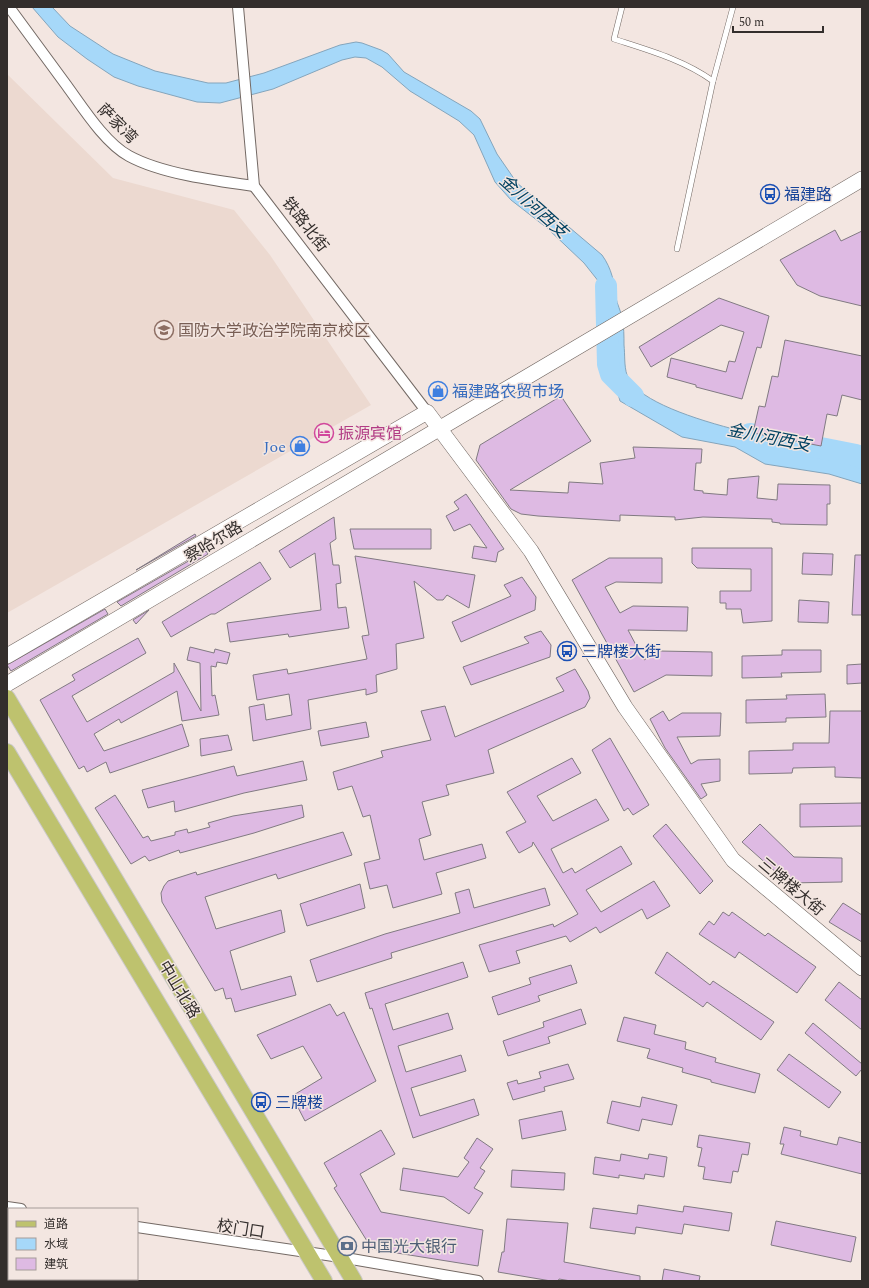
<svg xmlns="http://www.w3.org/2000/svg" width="869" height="1288" viewBox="0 0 869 1288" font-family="Spectral,'Noto Sans SC',serif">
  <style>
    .built { fill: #ecd9d0 }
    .water { fill: #a6d8f9; stroke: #84a5bc }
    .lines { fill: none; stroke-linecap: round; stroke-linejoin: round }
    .river { stroke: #a6d8f9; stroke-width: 22 }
    .building { fill: #debae3; stroke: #817a82 }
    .lane-casing { stroke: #736964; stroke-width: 6 }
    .street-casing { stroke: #736964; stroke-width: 12 }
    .secondary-casing { stroke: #736964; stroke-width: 16 }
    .primary-casing { stroke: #cac9c8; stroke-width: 18 }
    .lane { stroke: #fff; stroke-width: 5 }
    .street { stroke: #fff; stroke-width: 10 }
    .secondary { stroke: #fff; stroke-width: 15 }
    .primary { stroke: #bec26e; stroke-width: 16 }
    .labels { text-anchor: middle; stroke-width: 3; stroke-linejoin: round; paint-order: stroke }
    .street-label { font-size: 16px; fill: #332e2c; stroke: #f3e6e1 }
    .transit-label { font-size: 16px; fill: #164399; stroke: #f3e6e1; text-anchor: start }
    .education-label { font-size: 16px; fill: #785e54; stroke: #f3e6e1; text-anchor: start }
    .shop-label { font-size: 16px; fill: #366cbe; stroke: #f3e6e1; text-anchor: start }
    .hotel-label { font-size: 16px; fill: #b23c85; stroke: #f3e6e1; text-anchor: start }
    .service-label { font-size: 16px; fill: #4e5e75; stroke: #f3e6e1; text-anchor: start }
    .water-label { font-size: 17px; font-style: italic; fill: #004161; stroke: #f3e6e1 }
  </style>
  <rect width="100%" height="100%" fill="#f3e6e1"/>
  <polygon class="built" points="7,74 113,178 234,210 270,255 371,405 7,613"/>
  <path class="water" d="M32,7H52L70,26L113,54L155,71L208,83H226L264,73L340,45L356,42L362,43L381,50L388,54L404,72L471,111L480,119L497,154L517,183L602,255C612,269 614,282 616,298C617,304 621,311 622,318C624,327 624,336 624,345C625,354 624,366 627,375C642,420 817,447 862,456V484L829,474L765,464L735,447L682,437L620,401L609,361V325L603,301V287L584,263L547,228L511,200L495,182L474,135L459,121L410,91L382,67L366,58L355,57L342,60L273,89L220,103L197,102L138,86L114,77L87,59L58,37Z"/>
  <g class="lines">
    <g class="river">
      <polyline points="606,286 608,364 611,374 633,396"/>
      <polyline points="750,434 856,455 862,458"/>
    </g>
  </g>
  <g class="building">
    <polygon points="835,230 841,241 862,231 862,306 820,296 797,285 780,260"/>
    <polygon points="719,298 769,316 761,348 757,347 742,399 696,387 696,385 667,377 671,358 726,372 729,361 735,362 744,332 721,325 651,367 639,347"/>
    <polygon points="785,340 862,356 862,400 842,395 837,416 827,414 821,446 753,433 759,406 765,407 772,376 778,377"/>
    <polygon points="561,396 591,441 510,490 568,493 569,482 603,484 600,463 635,458 633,447 702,449 701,463 696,463 694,490 703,491 703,493 727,495 728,479 759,476 757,498 777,500 778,484 830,485 830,504 827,504 827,525 780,524 780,523 772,522 772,519 703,517 675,520 675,517 620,515 620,521 538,516 521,514 511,509 476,460 480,445"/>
    <polygon points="466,494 504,549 498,552 496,562 472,558 474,546 487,548 470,524 454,531 446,516 459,509 454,502"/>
    <polygon points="334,517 336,539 330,543 333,565 339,565 341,583 336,584 338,608 346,607 349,628 289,637 288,634 230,642 227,623 321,610 315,553 290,568 279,551"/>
    <polygon points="350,529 431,529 431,549 354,549"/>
    <polygon points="195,534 196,536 136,570"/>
    <polygon points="692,548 772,548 772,621 743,623 741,609 726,609 726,603 720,603 720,591 751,591 751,569 697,568 692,563"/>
    <polygon points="206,551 208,554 121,606 117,602"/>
    <polygon points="803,553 833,554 832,575 802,574"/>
    <polygon points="855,555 862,555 862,615 852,615"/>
    <polygon points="355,556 475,575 469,608 447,595 443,600 437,600 414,581 424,638 396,644 397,669 376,675 377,692 366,695 366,689 308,700 311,729 253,741 249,707 264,704 266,720 292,715 289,694 257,700 253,675 287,669 288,674 367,659 362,636 369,635"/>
    <polygon points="609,558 662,558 662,583 616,582 605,587 620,613 633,606 688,607 687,631 628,630 644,660 659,651 712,652 712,676 666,675 634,692 572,580"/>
    <polygon points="260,562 271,579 215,614 211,614 171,637 162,622"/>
    <polygon points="522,577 536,597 535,610 461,642 452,622 511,596 504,585"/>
    <polygon points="799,600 829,602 828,623 798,622"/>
    <polygon points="105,609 108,614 11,671 7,665"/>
    <polygon points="149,610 136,624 133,620"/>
    <polygon points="541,631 551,645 550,657 471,685 463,667 529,643 524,637"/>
    <polygon points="138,638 146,653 72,696 87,722 174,672 174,663 201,711 200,663 187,660 190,647 214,653 215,649 230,653 227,664 217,662 216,667 211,666 212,696 215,695 219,715 182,721 177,691 121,723 119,719 94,734 104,751 182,724 189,746 110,773 106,762 87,772 84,766 79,769 40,700 75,680 72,675"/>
    <polygon points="782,650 821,650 821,672 781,673 782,677 742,678 742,656 782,655"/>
    <polygon points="862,664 862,683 847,684 847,665"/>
    <polygon points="575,669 588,691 590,698 585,707 488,750 494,773 446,785 449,795 422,802 431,835 419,839 424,860 482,844 486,858 436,873 442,894 393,908 387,885 370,889 364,863 380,859 370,815 363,817 352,786 338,790 333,772 383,757 381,751 431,740 421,711 445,706 455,737 564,691 556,678"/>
    <polygon points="825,694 826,717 786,718 786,722 746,723 746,700 787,699 786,695"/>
    <polygon points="663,711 669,721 682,713 721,713 720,736 677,737 691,764 698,760 720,759 720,781 701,784 707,795 701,799 665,748 650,719"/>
    <polygon points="830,711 862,711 862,778 835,777 835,767 793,768 792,773 749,774 749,751 793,750 793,743 829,743"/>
    <polygon points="366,722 369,737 321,746 318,731"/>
    <polygon points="228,735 232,750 201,756 200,739"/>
    <polygon points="610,738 649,805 633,815 628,808 624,811 592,750"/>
    <polygon points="572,758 581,773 537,796 553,821 596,799 609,820 551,849 563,873 572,868 575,873 621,846 632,864 586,890 601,912 654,881 670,906 647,919 642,909 600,933 596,927 570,942 566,936 516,951 520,963 489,972 479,945 553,924 554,927 578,914 533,842 532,846 519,853 506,832 526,822 507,792"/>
    <polygon points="303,761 307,780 244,793 175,812 174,801 148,808 142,790 234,766 237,776"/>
    <polygon points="115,795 143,838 148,836 151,841 175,835 175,832 187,829 188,833 210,827 208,823 233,816 302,805 304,817 254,833 180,853 179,850 149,861 145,856 131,864 95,808"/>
    <polygon points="862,803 862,826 800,827 800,804"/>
    <polygon points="666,824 713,881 700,894 653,836"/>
    <polygon points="760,824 794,857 842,858 842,882 788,883 742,842"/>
    <polygon points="343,832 352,855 278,879 276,874 205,897 216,929 281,910 285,932 230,951 241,990 291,976 296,995 235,1012 231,998 226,999 223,988 215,991 162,902 161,893 164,886 168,881 196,872 197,875"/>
    <polygon points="360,884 365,908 307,926 300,904"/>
    <polygon points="545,888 550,905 391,953 392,958 317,982 310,960 385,934 460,913 455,893 469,889 474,908"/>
    <polygon points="843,903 862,915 862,942 829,922"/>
    <polygon points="723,912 729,916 732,912 765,936 768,933 816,967 797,993 739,952 735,958 699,934 709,921 714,925"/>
    <polygon points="667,952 710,985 713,981 774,1022 761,1040 707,1002 703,1007 655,973"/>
    <polygon points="463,962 468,977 385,1004 393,1030 448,1013 453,1029 398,1046 406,1072 461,1055 466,1071 411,1088 420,1116 474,1099 479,1115 413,1138 372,1008 370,1009 365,993"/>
    <polygon points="571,965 577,983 538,996 540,1001 498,1015 492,997 531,984 529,978"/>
    <polygon points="839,982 862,1000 862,1030 825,1000"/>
    <polygon points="330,1004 337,1016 344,1012 376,1081 305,1121 292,1096 322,1078 303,1046 271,1059 257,1035"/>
    <polygon points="581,1009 586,1024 548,1037 550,1043 508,1056 503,1041 544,1027 543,1022"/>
    <polygon points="624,1017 656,1025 654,1034 686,1042 685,1049 716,1058 715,1062 760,1074 755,1093 711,1082 711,1080 682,1072 683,1068 647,1058 650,1049 617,1041"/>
    <polygon points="813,1023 862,1064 862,1069 856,1076 805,1033"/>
    <polygon points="789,1054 841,1092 829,1108 777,1070"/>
    <polygon points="568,1064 574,1079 544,1087 545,1091 513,1100 507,1083 517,1080 518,1084 541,1078 539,1072"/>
    <polygon points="642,1097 677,1105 672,1125 642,1119 639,1131 607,1123 612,1101 640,1107"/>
    <polygon points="562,1111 566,1130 522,1139 519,1120"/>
    <polygon points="784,1127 801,1131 800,1136 837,1145 839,1137 862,1143 862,1174 781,1154 784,1144 780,1144"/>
    <polygon points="381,1130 395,1154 360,1174 381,1212 483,1230 478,1266 372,1249 334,1188 337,1186 324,1163"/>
    <polygon points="699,1135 750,1143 748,1155 742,1154 738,1172 733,1171 731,1183 703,1179 705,1167 698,1166 702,1148 697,1147"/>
    <polygon points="477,1138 493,1149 480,1168 485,1171 474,1188 483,1193 469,1214 444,1197 400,1190 403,1168 458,1177 469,1162 464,1158"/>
    <polygon points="621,1154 648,1159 649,1154 667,1157 664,1177 645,1174 644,1179 619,1175 619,1178 593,1174 595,1157 620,1161"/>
    <polygon points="512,1170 565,1173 564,1190 511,1187"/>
    <polygon points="638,1205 683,1212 684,1206 732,1213 729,1231 684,1224 682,1234 636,1227 635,1234 590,1228 593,1208 637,1214"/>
    <polygon points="507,1219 568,1223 564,1262 640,1276 640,1281 571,1281 559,1279 558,1281 551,1281 498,1272 502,1252 504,1252"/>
    <polygon points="776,1221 856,1237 851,1262 771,1245"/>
    <polygon points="664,1269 700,1276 699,1281 662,1281"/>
  </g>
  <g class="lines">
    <defs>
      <g id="lane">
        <path d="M622,7L614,39C648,50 684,60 713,81L677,249"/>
        <polyline points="713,81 733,7"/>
      </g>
      <g id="street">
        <path d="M9,7C28,33 48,60 67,86C83,108 105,143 129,156C162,174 217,181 254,186"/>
        <polyline points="238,7 254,186 427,412"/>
        <polyline points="7,1207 21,1209"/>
        <polyline points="137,1227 340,1257 478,1281"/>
        <polyline points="30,1281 30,1279"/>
      </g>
      <g id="secondary">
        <polyline points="7,656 427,412 531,551 625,707 733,860 862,968"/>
        <polyline points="7,684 862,179"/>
      </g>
      <g id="primary">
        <polyline points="7,698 354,1281"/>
        <polyline points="7,752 324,1281"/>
      </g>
    </defs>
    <use href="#lane" class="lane-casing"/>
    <use href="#street" class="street-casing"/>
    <use href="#secondary" class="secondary-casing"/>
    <use href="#primary" class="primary-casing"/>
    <use href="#lane" class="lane"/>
    <use href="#street" class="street"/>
    <use href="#secondary" class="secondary"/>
    <use href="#primary" class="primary"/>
  </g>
  <defs>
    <symbol id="bus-ring" viewBox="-11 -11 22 22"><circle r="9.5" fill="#f3e6e1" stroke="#1a4fb4" stroke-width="1.5"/><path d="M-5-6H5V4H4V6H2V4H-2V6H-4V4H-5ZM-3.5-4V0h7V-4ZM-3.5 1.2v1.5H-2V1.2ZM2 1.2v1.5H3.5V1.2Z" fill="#1a4fb4"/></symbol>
    <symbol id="university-ring" viewBox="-11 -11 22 22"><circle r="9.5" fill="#f3e6e1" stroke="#8d6e63" stroke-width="1.5"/><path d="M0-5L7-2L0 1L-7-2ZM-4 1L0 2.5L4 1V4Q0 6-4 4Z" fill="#8d6e63"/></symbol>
    <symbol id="shop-ring" viewBox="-11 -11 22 22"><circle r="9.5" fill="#f3e6e1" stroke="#3f7fe0" stroke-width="1.5"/><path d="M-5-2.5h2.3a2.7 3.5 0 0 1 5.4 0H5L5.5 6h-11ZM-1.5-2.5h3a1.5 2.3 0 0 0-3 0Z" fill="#3f7fe0"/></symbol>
    <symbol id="hotel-ring" viewBox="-11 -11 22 22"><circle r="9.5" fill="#f3e6e1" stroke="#d1479c" stroke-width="1.5"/><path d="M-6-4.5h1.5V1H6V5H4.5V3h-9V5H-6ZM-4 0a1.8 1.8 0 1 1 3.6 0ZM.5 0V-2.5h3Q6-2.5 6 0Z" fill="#d1479c"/></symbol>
    <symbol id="bank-ring" viewBox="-11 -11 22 22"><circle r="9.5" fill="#f3e6e1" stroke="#5c6f8a" stroke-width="1.5"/><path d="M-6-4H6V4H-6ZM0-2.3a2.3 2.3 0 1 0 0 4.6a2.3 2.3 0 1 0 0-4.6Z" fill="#5c6f8a"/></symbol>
  </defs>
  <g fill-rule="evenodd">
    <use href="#bus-ring" x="759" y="183" width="22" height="22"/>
    <use href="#university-ring" x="153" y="319" width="22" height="22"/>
    <use href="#shop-ring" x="427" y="380" width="22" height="22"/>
    <use href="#hotel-ring" x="313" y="422" width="22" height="22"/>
    <use href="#shop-ring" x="289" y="435" width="22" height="22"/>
    <use href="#bus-ring" x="556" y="640" width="22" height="22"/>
    <use href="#bus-ring" x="250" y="1091" width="22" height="22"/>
    <use href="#bank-ring" x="336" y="1235" width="22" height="22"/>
  </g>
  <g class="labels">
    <g class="street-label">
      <text transform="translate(118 123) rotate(45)" y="6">萨家湾</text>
      <text transform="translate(306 224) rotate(52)" y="6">铁路北街</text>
      <text transform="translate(213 541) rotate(-31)" y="6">察哈尔路</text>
      <text transform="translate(792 886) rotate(40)" y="6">三牌楼大街</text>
      <text transform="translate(180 989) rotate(59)" y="6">中山北路</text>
      <text transform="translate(241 1228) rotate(9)" y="6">校门口</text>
    </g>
    <g class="transit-label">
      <text x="784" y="200">福建路</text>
      <text x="581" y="657">三牌楼大街</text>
      <text x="275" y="1108">三牌楼</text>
    </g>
    <g class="education-label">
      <text x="178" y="336">国防大学政治学院南京校区</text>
    </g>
    <g class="shop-label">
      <text x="452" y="397">福建路农贸市场</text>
      <text x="286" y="452" text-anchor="end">Joe</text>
    </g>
    <g class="hotel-label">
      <text x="338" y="439">振源宾馆</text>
    </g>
    <g class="service-label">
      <text x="361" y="1252">中国光大银行</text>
    </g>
    <g class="water-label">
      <text transform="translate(534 206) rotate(42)" y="6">金川河西支</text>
      <text transform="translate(769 437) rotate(11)" y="6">金川河西支</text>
    </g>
  </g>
  <rect width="869" height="1288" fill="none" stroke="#332e2c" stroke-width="16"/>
  <rect x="8" y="1208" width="130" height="72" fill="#f3e6e1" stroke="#a69c99"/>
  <rect x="16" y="1221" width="20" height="6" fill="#bec26e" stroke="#a69c99"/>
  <text x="44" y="1228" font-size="12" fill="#332e2c">道路</text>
  <rect x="16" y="1238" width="20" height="12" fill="#a6d8f9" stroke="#a69c99"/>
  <text x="44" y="1248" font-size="12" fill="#332e2c">水域</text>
  <rect x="16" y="1258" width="20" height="12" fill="#debae3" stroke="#a69c99"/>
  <text x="44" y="1268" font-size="12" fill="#332e2c">建筑</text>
  <path d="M733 26v6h90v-6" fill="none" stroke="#332e2c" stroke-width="2"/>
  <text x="739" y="26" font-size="12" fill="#332e2c" stroke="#f3e6e1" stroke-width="3" paint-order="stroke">50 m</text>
</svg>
